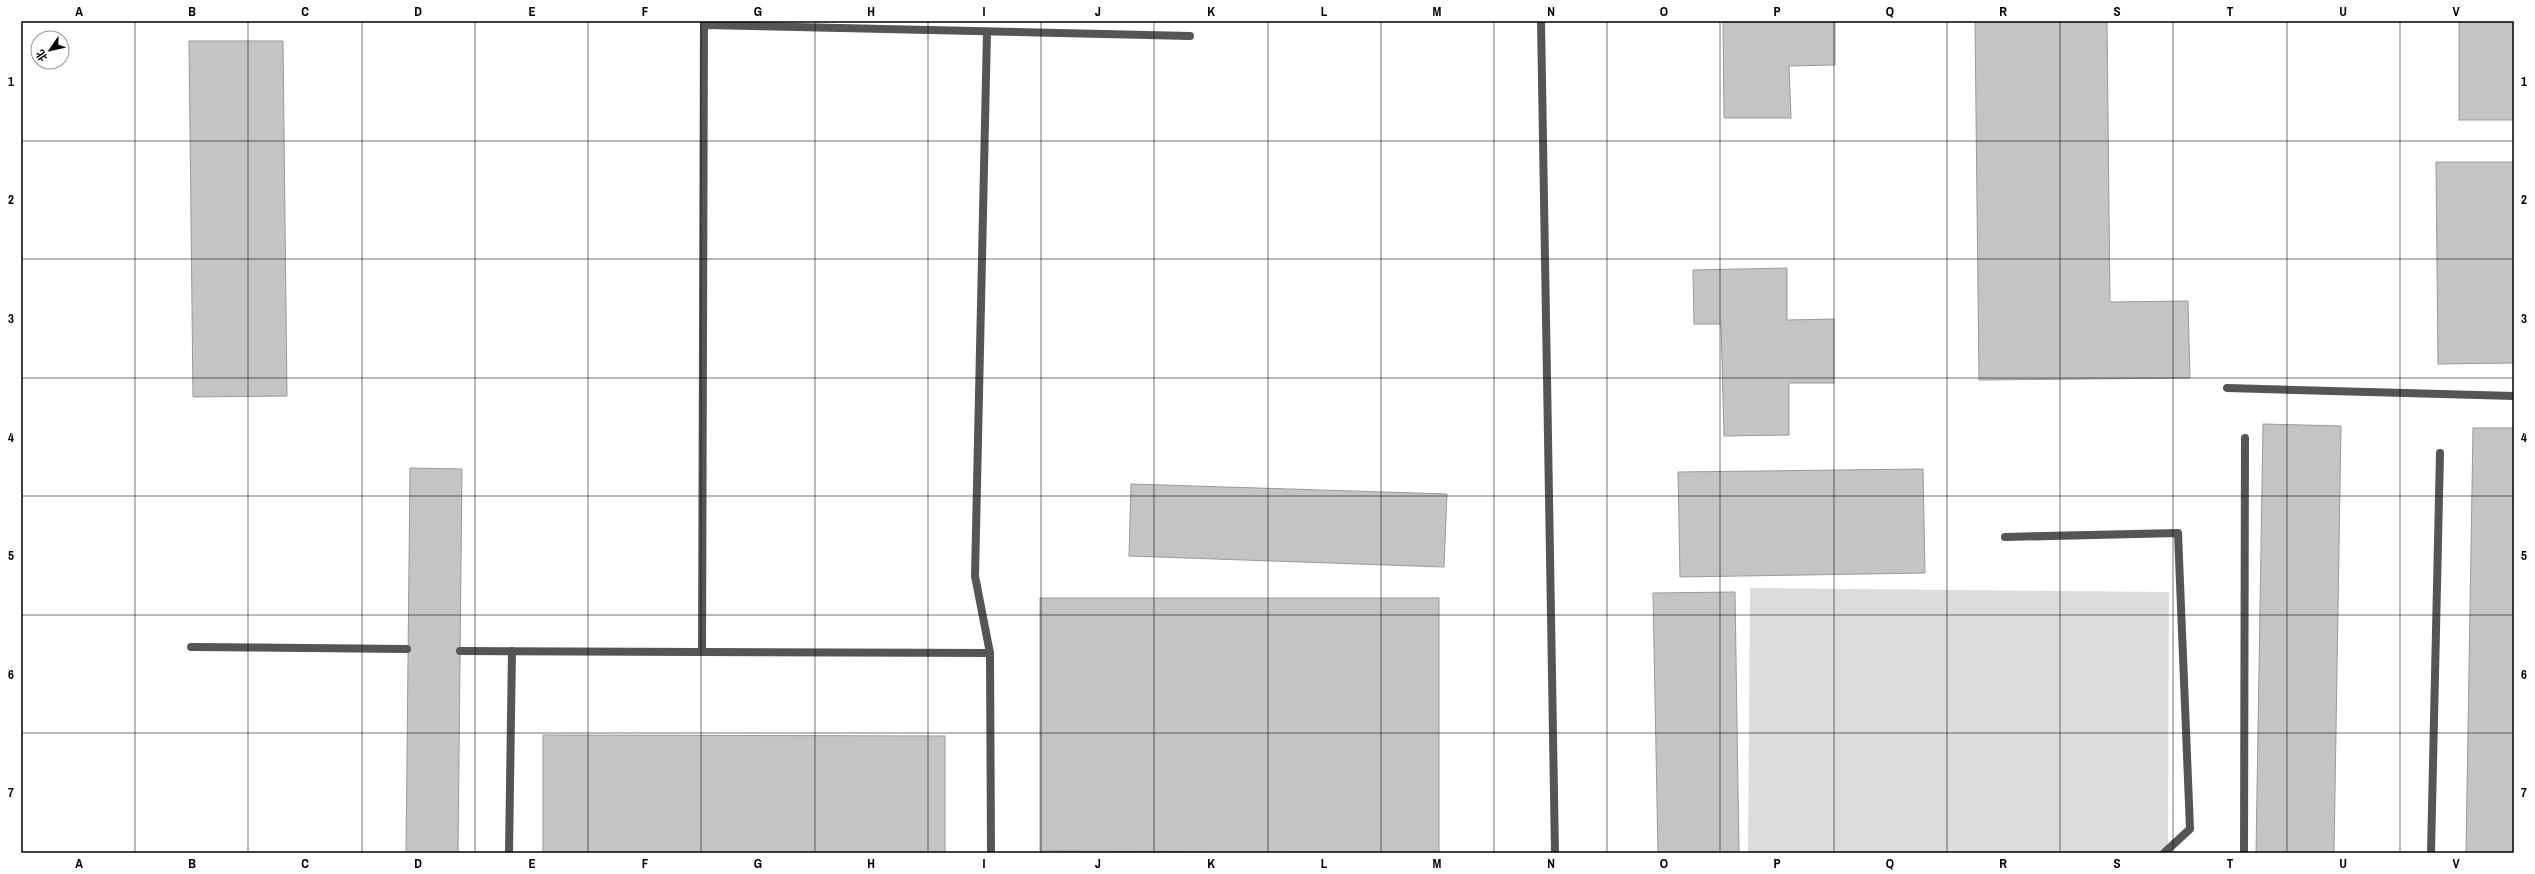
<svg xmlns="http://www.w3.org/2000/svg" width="2535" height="874" viewBox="0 0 2535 874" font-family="'Archivo Narrow','Noto Sans SC',sans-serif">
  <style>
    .green { fill: #dcdcdc }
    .building { fill: #c4c4c4; stroke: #999 }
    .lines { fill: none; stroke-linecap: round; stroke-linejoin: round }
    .service { stroke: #555; stroke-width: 8 }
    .grid { fill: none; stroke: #000; stroke-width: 1; stroke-opacity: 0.55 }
    .neatline { fill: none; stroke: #000; stroke-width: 1.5 }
    .grid-label { font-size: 13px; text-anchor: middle; font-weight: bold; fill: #000 }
  </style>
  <rect width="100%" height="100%" fill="#fff"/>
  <polygon class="green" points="1750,588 2169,592 2168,853 1748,853"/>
  <g class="building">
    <polygon points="1723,21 1835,21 1835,65 1789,66 1791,118 1724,118"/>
    <polygon points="1975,21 2107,21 2110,302 2188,301 2190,378 1979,380"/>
    <rect x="2459" y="21" width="55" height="99"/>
    <polygon points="189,41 283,41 287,396 193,397"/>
    <polygon points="2436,162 2514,162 2514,363 2438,364"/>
    <polygon points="1787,268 1787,320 1834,319 1834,383 1789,383 1789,435 1724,436 1721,324 1694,324 1693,270"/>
    <polygon points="2263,424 2341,426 2334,853 2256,853"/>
    <polygon points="2473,428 2514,428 2514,853 2466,853"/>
    <polygon points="410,468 462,469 458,853 406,853"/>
    <polygon points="1923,469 1925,573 1680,577 1678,472"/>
    <polygon points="1131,484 1447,494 1444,567 1129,556"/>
    <polygon points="1735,592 1739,853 1658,853 1653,593"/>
    <polygon points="1040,598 1439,598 1439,853 1040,851"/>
    <polygon points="543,735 945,736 945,853 543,853"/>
  </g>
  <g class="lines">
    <g class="service">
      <polyline points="1541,21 1555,853"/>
      <polyline points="704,25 1190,36"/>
      <polyline points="987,32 975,576 990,653"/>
      <polyline points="2227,388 2514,396"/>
      <polyline points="2005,537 2178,533 2190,829 2164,853"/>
      <polyline points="191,647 407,649"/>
      <polyline points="460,651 990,653 991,853"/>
      <polyline points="702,652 704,21"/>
      <polyline points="509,853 512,651"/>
      <polyline points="2244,853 2245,438"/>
      <polyline points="2431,853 2440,453"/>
    </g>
  </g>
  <path class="grid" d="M135,21V853M248,21V853M362,21V853M475,21V853M588,21V853M701,21V853M815,21V853M928,21V853M1041,21V853M1154,21V853M1268,21V853M1381,21V853M1494,21V853M1607,21V853M1720,21V853M1834,21V853M1947,21V853M2060,21V853M2173,21V853M2287,21V853M2400,21V853M21,141H2514M21,259H2514M21,378H2514M21,496H2514M21,615H2514M21,733H2514"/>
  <rect width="2535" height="874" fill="none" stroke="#ffffff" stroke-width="44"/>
  <g transform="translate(50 50) rotate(236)"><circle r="19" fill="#ffffff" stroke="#999999"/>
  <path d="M0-3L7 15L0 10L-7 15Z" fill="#000000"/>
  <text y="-6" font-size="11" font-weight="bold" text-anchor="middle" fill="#000000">北</text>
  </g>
  <rect x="22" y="22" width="2491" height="830" class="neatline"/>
  <g class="grid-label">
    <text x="79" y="16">A</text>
    <text x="192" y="16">B</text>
    <text x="305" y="16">C</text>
    <text x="418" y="16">D</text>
    <text x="532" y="16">E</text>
    <text x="645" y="16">F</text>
    <text x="758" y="16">G</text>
    <text x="871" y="16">H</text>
    <text x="984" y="16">I</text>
    <text x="1098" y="16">J</text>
    <text x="1211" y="16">K</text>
    <text x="1324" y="16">L</text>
    <text x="1437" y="16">M</text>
    <text x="1551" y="16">N</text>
    <text x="1664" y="16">O</text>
    <text x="1777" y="16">P</text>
    <text x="1890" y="16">Q</text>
    <text x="2003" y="16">R</text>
    <text x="2117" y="16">S</text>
    <text x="2230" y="16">T</text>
    <text x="2343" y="16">U</text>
    <text x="2456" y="16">V</text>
    <text x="11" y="86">1</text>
    <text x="2524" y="86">1</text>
    <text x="11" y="204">2</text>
    <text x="2524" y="204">2</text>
    <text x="11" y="323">3</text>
    <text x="2524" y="323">3</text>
    <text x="11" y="442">4</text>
    <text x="2524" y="442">4</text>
    <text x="11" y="560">5</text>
    <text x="2524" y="560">5</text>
    <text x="11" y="679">6</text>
    <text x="2524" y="679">6</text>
    <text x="11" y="797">7</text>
    <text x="2524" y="797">7</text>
    <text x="79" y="868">A</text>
    <text x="192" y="868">B</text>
    <text x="305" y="868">C</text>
    <text x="418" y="868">D</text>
    <text x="532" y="868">E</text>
    <text x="645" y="868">F</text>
    <text x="758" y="868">G</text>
    <text x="871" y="868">H</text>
    <text x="984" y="868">I</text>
    <text x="1098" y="868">J</text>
    <text x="1211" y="868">K</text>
    <text x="1324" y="868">L</text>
    <text x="1437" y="868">M</text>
    <text x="1551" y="868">N</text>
    <text x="1664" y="868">O</text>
    <text x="1777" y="868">P</text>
    <text x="1890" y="868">Q</text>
    <text x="2003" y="868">R</text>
    <text x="2117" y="868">S</text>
    <text x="2230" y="868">T</text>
    <text x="2343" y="868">U</text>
    <text x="2456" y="868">V</text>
  </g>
</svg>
